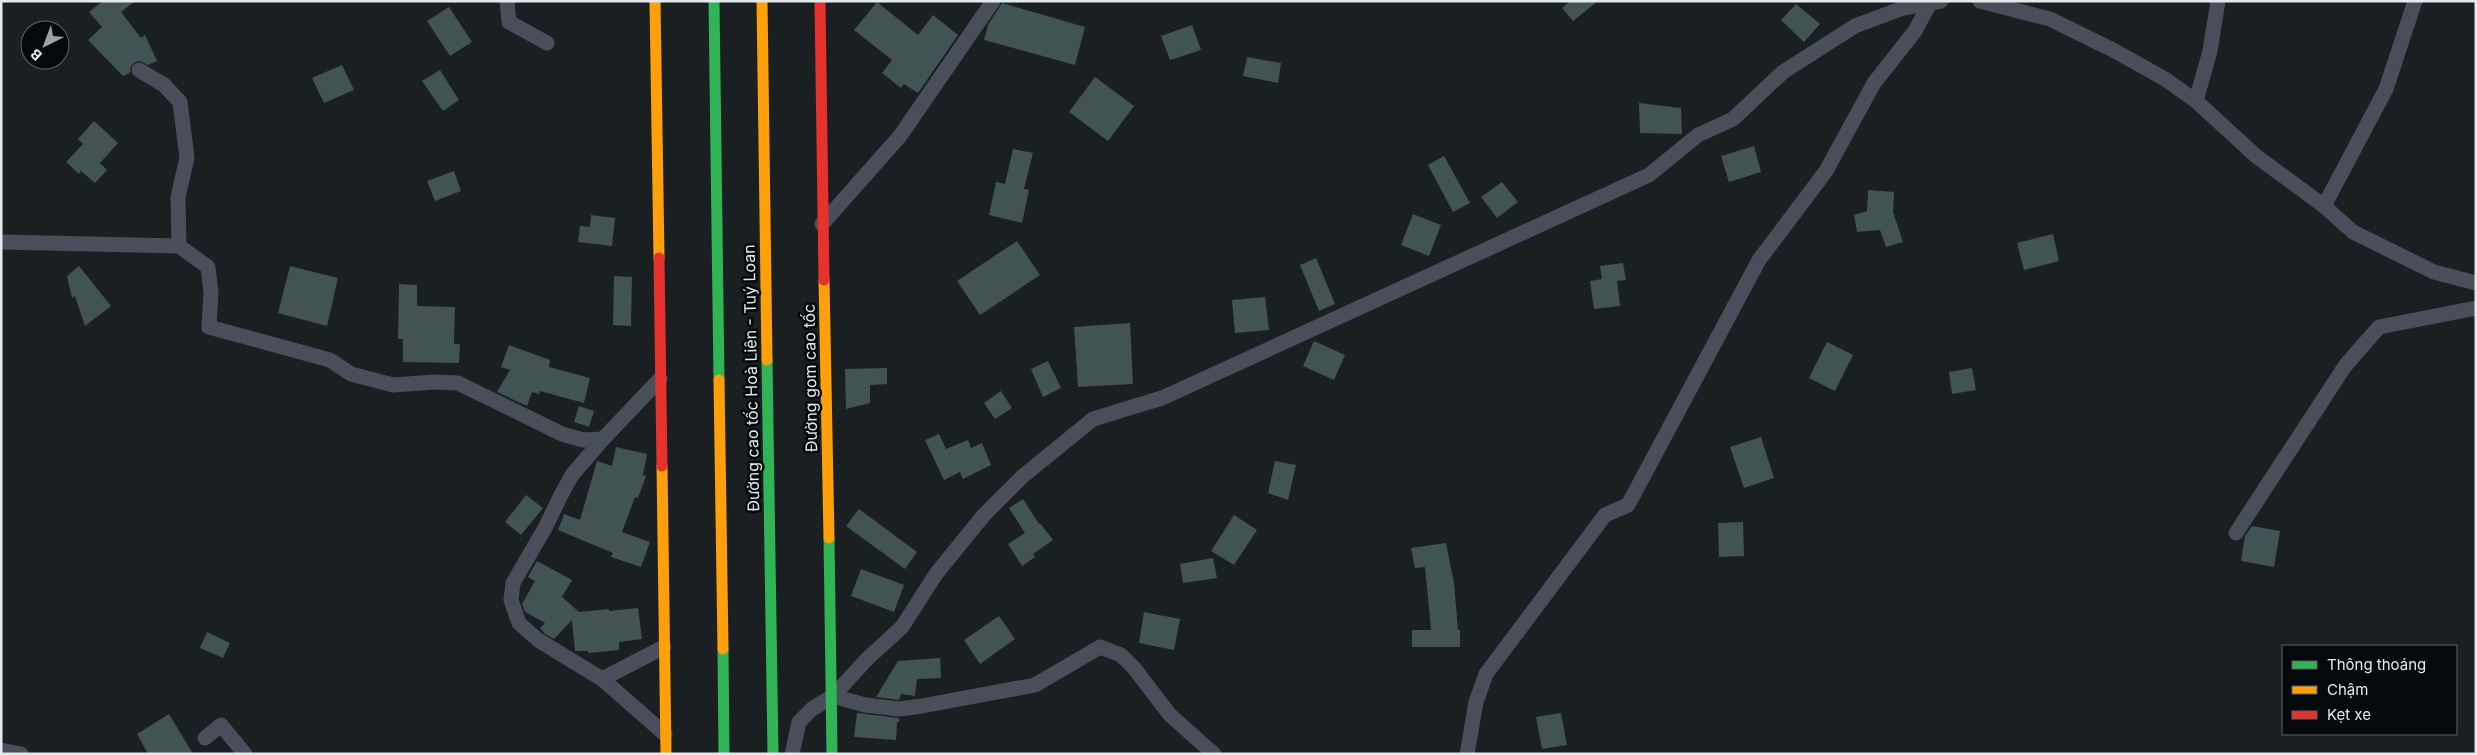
<svg xmlns="http://www.w3.org/2000/svg" width="2477" height="755" viewBox="0 0 2477 755" font-family="Inter,sans-serif">
  <style>
    .building { fill: #425353 }
    .lines { fill: none; stroke-linecap: round; stroke-linejoin: round }
    .street { stroke: #484f5a; stroke-width: 15 }
    .fast { stroke: #30b455; stroke-width: 11 }
    .slow { stroke: #ff9f0a; stroke-width: 11 }
    .jam { stroke: #e5322d; stroke-width: 11 }
    .labels { text-anchor: middle; stroke-width: 5; stroke-linejoin: round; paint-order: stroke }
    .street-label { font-size: 16px; fill: #e3eaec; stroke: #06090b }
  </style>
  <rect width="100%" height="100%" fill="#1a1f21"/>
  <g class="building">
    <polygon points="103,1 135,1 121,12 141,38 145,35 157,61 148,65 140,61 135,62 131,66 130,73 123,76 88,40 102,27 89,12"/>
    <polygon points="1570,1 1598,1 1573,21 1562,8"/>
    <polygon points="877,2 918,35 933,15 958,35 918,93 904,84 901,88 882,73 892,60 854,30"/>
    <polygon points="1002,3 1085,27 1075,65 984,40 988,25"/>
    <polygon points="1796,4 1820,24 1804,42 1781,20"/>
    <polygon points="449,7 472,42 450,56 427,21"/>
    <polygon points="1192,25 1201,50 1170,60 1161,36"/>
    <polygon points="1247,57 1281,63 1278,83 1243,76"/>
    <polygon points="342,65 354,90 324,103 312,78"/>
    <polygon points="440,70 459,100 443,111 422,81"/>
    <polygon points="1095,77 1134,106 1108,141 1069,112"/>
    <polygon points="1639,103 1681,108 1682,134 1640,133"/>
    <polygon points="94,121 118,143 100,163 107,170 95,183 81,171 79,174 66,162 83,144 78,139"/>
    <polygon points="1754,146 1761,172 1729,182 1721,156"/>
    <polygon points="1013,149 1033,153 1024,189 1029,190 1022,223 989,215 996,182 1005,184"/>
    <polygon points="1444,156 1470,203 1453,212 1428,165"/>
    <polygon points="454,171 461,191 435,201 427,181"/>
    <polygon points="1502,182 1518,202 1497,218 1481,197"/>
    <polygon points="1868,190 1894,192 1893,212 1903,242 1886,247 1880,230 1857,232 1854,215 1867,211"/>
    <polygon points="1413,214 1441,225 1429,256 1401,245"/>
    <polygon points="591,215 615,218 612,246 578,242 580,226 590,227"/>
    <polygon points="2053,234 2059,261 2024,270 2017,243"/>
    <polygon points="1017,241 1040,275 980,315 957,281"/>
    <polygon points="1316,258 1335,304 1319,311 1300,265"/>
    <polygon points="1623,263 1626,280 1617,281 1620,306 1594,309 1590,281 1602,279 1600,266"/>
    <polygon points="79,266 111,306 85,326 75,296 72,298 67,276"/>
    <polygon points="290,266 338,278 327,326 278,313"/>
    <polygon points="614,276 632,277 631,326 613,325"/>
    <polygon points="399,284 417,285 417,306 455,307 454,344 460,344 459,363 403,362 403,339 398,339"/>
    <polygon points="1265,297 1269,330 1235,333 1232,300"/>
    <polygon points="1130,323 1133,384 1078,387 1074,327"/>
    <polygon points="1314,341 1345,355 1334,380 1303,366"/>
    <polygon points="1827,342 1853,355 1835,391 1809,378"/>
    <polygon points="509,345 550,360 549,367 590,378 584,403 540,391 539,394 532,392 527,406 497,392 510,370 501,367"/>
    <polygon points="1048,361 1061,388 1043,397 1031,369"/>
    <polygon points="887,368 887,384 870,385 870,403 846,409 845,369"/>
    <polygon points="1972,368 1976,390 1952,394 1949,372"/>
    <polygon points="1001,391 1012,408 995,419 984,403"/>
    <polygon points="579,406 594,411 589,427 574,422"/>
    <polygon points="939,434 946,449 968,440 971,448 982,443 991,465 963,479 960,472 944,480 925,440"/>
    <polygon points="1761,437 1774,478 1744,488 1730,447"/>
    <polygon points="616,447 647,454 643,475 646,476 638,498 635,497 622,532 650,542 641,567 611,557 613,553 558,530 564,514 580,520 597,461 612,466"/>
    <polygon points="1275,461 1296,465 1288,500 1268,493"/>
    <polygon points="526,495 543,508 521,535 505,522"/>
    <polygon points="1023,499 1039,524 1040,523 1053,540 1033,554 1035,557 1022,566 1008,544 1025,533 1009,508"/>
    <polygon points="859,509 917,552 905,569 846,526"/>
    <polygon points="1234,515 1257,530 1234,565 1211,551"/>
    <polygon points="1743,522 1744,556 1719,557 1718,523"/>
    <polygon points="2252,526 2280,531 2274,567 2241,561 2245,536"/>
    <polygon points="1446,543 1454,583 1458,630 1460,630 1460,647 1412,647 1412,630 1431,630 1425,567 1415,568 1411,548"/>
    <polygon points="1213,558 1217,578 1183,583 1180,564"/>
    <polygon points="537,561 572,580 562,597 579,612 609,609 609,611 638,608 642,639 619,642 619,650 589,653 588,651 575,651 572,620 554,639 545,634 540,628 545,623 525,612 522,604 535,581 528,577"/>
    <polygon points="861,569 904,585 894,612 851,596"/>
    <polygon points="1144,612 1180,619 1174,650 1139,643"/>
    <polygon points="999,616 1015,639 980,664 964,640"/>
    <polygon points="207,632 230,643 223,658 200,648"/>
    <polygon points="940,658 941,678 917,679 915,696 901,694 899,700 876,697 898,661"/>
    <polygon points="857,713 899,718 899,722 897,722 896,740 854,737"/>
    <polygon points="1561,713 1567,745 1542,749 1536,717"/>
    <polygon points="169,714 193,754 148,754 137,734"/>
  </g>
  <g class="lines">
    <g class="street">
      <polyline points="507,1 509,22 547,43"/>
      <polyline points="1980,1 2050,19 2113,50 2165,79 2196,101 2256,156 2324,206 2353,232 2434,272 2476,283"/>
      <polyline points="139,70 164,85 180,102 187,158 178,197 179,246"/>
      <polyline points="2196,101 2210,51 2218,1"/>
      <polyline points="2324,206 2386,89 2415,1"/>
      <polyline points="822,224 900,136 993,1"/>
      <polyline points="1,242 179,246 208,267 211,293 209,327 330,360 351,374 393,385 435,382 458,383 562,434 583,440 603,439 660,379"/>
      <polyline points="603,439 572,475 561,495 545,528 513,583 511,600 519,623 538,640 602,679 665,734"/>
      <polyline points="2236,533 2345,366 2379,327 2476,308"/>
      <polyline points="602,679 664,647"/>
      <polyline points="833,696 865,705 899,709 922,706 1035,685 1100,647 1121,655 1134,668 1170,715 1214,754"/>
      <polyline points="205,738 221,725 245,754"/>
      <polyline points="1,750 21,754"/>
      <polyline points="792,754 799,722 812,709 833,696 867,659 902,627 936,574 983,516 1023,476 1093,419 1162,398 1649,175 1698,135 1733,119 1783,72 1855,26 1903,8 1941,1"/>
      <polyline points="1467,754 1476,702 1486,674 1605,515 1628,505 1759,260 1826,171 1874,83 1915,31 1930,3"/>
    </g>
    <g class="fast">
      <polyline points="714,1 719,380"/>
      <polyline points="767,360 773,754"/>
      <polyline points="829,538 832,754"/>
      <polyline points="723,649 724,754"/>
    </g>
    <g class="slow">
      <polyline points="655,1 659,258"/>
      <polyline points="762,1 767,360"/>
      <polyline points="824,280 829,538"/>
      <polyline points="719,380 723,649"/>
      <polyline points="662,466 666,754"/>
    </g>
    <g class="jam">
      <polyline points="820,1 824,280"/>
      <polyline points="659,258 662,466"/>
    </g>
  </g>
  <g class="labels">
    <g class="street-label">
      <text transform="translate(751 378) rotate(-91)" y="6">Đường cao tốc Hoà Liên - Tuý Loan</text>
      <text transform="translate(810 378) rotate(-91)" y="6">Đường gom cao tốc</text>
    </g>
  </g>
  <rect width="2477" height="755" fill="none" stroke="#e3eaec" stroke-width="5"/>
  <rect x="2282" y="645" width="175" height="90" fill="#06090b" stroke="#5e6365"/>
  <rect x="2292" y="661" width="25" height="8" fill="#30b455" stroke="#5e6365"/>
  <text x="2327" y="670" font-size="15" fill="#e3eaec">Thông thoáng</text>
  <rect x="2292" y="686" width="25" height="8" fill="#ff9f0a" stroke="#5e6365"/>
  <text x="2327" y="695" font-size="15" fill="#e3eaec">Chậm</text>
  <rect x="2292" y="711" width="25" height="8" fill="#e5322d" stroke="#5e6365"/>
  <text x="2327" y="720" font-size="15" fill="#e3eaec">Kẹt xe</text>
  <g transform="translate(45 45) rotate(222)"><circle r="24" fill="#06090b" stroke="#5e6365"/>
  <path d="M0-4L9 19L0 12L-9 19Z" fill="#9da3a5"/>
  <text y="-8" font-size="14" font-weight="bold" text-anchor="middle" fill="#e3eaec">B</text>
  </g>
</svg>
